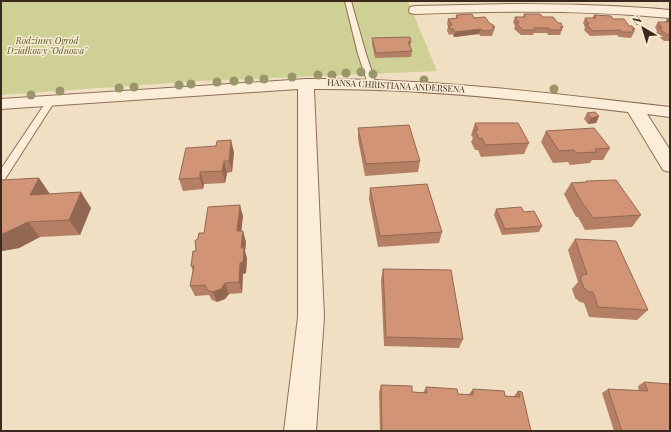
<svg xmlns="http://www.w3.org/2000/svg" width="671" height="432" viewBox="0 0 671 432" font-family="'Playfair Display',serif">
  <style>
    .green { fill: #cfd096 }
    .lines { fill: none; stroke-linecap: round; stroke-linejoin: round }
    .lane-casing { stroke: #8d6f58; stroke-width: 2 }
    .street-casing { stroke: #8d6f58; stroke-width: 2 }
    .lane { fill: #fbedd7; fill-rule: evenodd }
    .street { fill: #fbedd7; fill-rule: evenodd }
    .tree { fill: #99966a }
    .wall { fill: #b57f65 }
    .shaded-wall { fill: #936853 }
    .building { fill: #d29476; stroke: #936853 }
    .labels { text-anchor: middle; stroke-width: 3; stroke-linejoin: round; paint-order: stroke }
    .far-park-label { font-size: 9px; font-style: italic; fill: #515a22; stroke: #f8ead3 }
    .far-street-label { font-size: 9px; fill: #3c291d; stroke: #f8ead3 }
  </style>
  <rect width="100%" height="100%" fill="#f1dfc3"/>
  <polygon class="green" points="1,1 408,1 437,71 200,81 1,95"/>
  <g class="lines">
    <defs>
      <g id="lane">
        <polygon points="345,1 351,1 366,54 376,84 375,86 369,86 368,84 358,54"/>
        <polygon points="51,98 55,101 5,179 1,181 1,169 48,99"/>
      </g>
      <g id="street">
        <path d="M511,4C564,4 617,5 670,10V18C585,10 500,11 415,14L410,13L409,10L410,7L415,6Z"/>
        <path d="M306,79C428,78 549,93 670,107V117L647,114L670,150V172L663,170L628,112C523,100 420,88 314,89L324,317L316,431H284L298,317V89L1,109V99Z"/>
      </g>
    </defs>
    <use href="#lane" class="lane-casing"/>
    <use href="#street" class="street-casing"/>
    <use href="#lane" class="lane"/>
    <use href="#street" class="street"/>
  </g>
  <g class="tree">
    <circle cx="361" cy="72" r="4.5"/>
    <circle cx="346" cy="73" r="4.5"/>
    <circle cx="373" cy="74" r="4.5"/>
    <circle cx="318" cy="75" r="4.5"/>
    <circle cx="332" cy="75" r="4.5"/>
    <circle cx="292" cy="77" r="4.5"/>
    <circle cx="264" cy="79" r="4.5"/>
    <circle cx="249" cy="80" r="4.5"/>
    <circle cx="424" cy="80" r="4.5"/>
    <circle cx="234" cy="81" r="4.5"/>
    <circle cx="217" cy="82" r="4.5"/>
    <circle cx="191" cy="84" r="4.5"/>
    <circle cx="179" cy="85" r="4.5"/>
    <circle cx="134" cy="87" r="4.5"/>
    <circle cx="119" cy="88" r="4.5"/>
    <circle cx="554" cy="89" r="4.5"/>
    <circle cx="60" cy="91" r="4.5"/>
    <circle cx="31" cy="95" r="4.5"/>
  </g>
  <g class="wall">
    <polygon points="524,14 543,17 558,23 563,27 560,35 548,35 547,33 534,33 533,35 521,35 514,29 515,26 513,22 515,17 523,17"/>
    <polygon points="456,15 474,18 490,24 495,27 492,36 480,36 479,34 454,37 452,34 449,35 447,31 448,27 447,24 448,19 456,18"/>
    <polygon points="594,15 613,19 629,26 635,29 634,32 631,38 619,37 617,35 590,36 584,30 585,27 583,23 585,18 592,18"/>
    <polygon points="667,19 670,20 670,41 664,41 656,34 657,31 655,27 658,22 665,22"/>
    <polygon points="372,38 411,42 410,47 412,51 411,57 375,58 372,44"/>
    <polygon points="587,113 599,116 596,123 588,124 584,119"/>
    <polygon points="475,123 529,143 524,154 481,157 478,150 475,150 471,142 473,138 471,135"/>
    <polygon points="358,128 420,161 418,172 365,176 358,139"/>
    <polygon points="546,131 610,148 603,160 592,160 590,163 570,165 568,162 553,163 541,142"/>
    <polygon points="234,152 232,172 227,173 225,183 204,184 203,189 183,191 179,179"/>
    <polygon points="586,181 641,215 632,227 585,230 578,217 576,217 564,194 571,183 586,182"/>
    <polygon points="1,182 50,194 91,208 80,235 40,237 19,248 1,251"/>
    <polygon points="370,188 442,232 439,243 378,247 369,199"/>
    <polygon points="496,209 524,212 542,226 539,232 502,235 494,215"/>
    <polygon points="243,216 241,231 246,242 245,251 247,259 246,273 243,274 242,293 229,294 225,299 217,302 212,300 209,295 195,296 190,286 193,271 191,266 196,251"/>
    <polygon points="575,239 648,310 637,320 589,317 584,303 580,302 575,298 572,289 578,282 568,250"/>
    <polygon points="383,269 463,339 459,348 384,346 381,280"/>
    <polygon points="644,382 670,431 614,431 602,393 608,389 639,391 638,386"/>
    <polygon points="381,385 412,392 423,393 426,387 458,394 469,394 473,389 505,396 513,397 518,391 531,431 380,431 379,393"/>
  </g>
  <g class="shaded-wall">
    <polygon points="481,29 479,34 454,37 455,32"/>
    <polygon points="599,116 596,123 588,124 591,118"/>
    <polygon points="231,140 234,152 232,172 229,161"/>
    <polygon points="224,161 227,173 225,183 222,171"/>
    <polygon points="200,172 204,184 203,189 200,178"/>
    <polygon points="39,178 50,194 30,195"/>
    <polygon points="81,192 91,208 80,235 69,220"/>
    <polygon points="240,205 243,216 240,242 237,231"/>
    <polygon points="28,222 40,237 19,248 3,251 1,249 1,234"/>
    <polygon points="243,231 246,242 245,251 247,259 246,273 243,274 242,293 239,282"/>
    <polygon points="225,283 229,294 225,299 217,302 213,292"/>
  </g>
  <g class="building">
    <polygon points="472,14 474,18 485,17 490,24 492,24 495,27 492,27 494,30 482,31 481,29 455,32 453,29 450,29 449,26 452,25 448,19 458,18 456,15"/>
    <polygon points="524,14 540,14 543,17 553,17 558,23 561,23 563,27 560,27 562,30 550,30 549,28 534,28 535,30 523,30 516,23 519,23 515,17 525,17"/>
    <polygon points="594,15 611,16 613,19 624,19 629,26 632,26 635,29 632,29 634,32 622,32 620,30 593,31 586,24 589,24 585,18 596,18"/>
    <polygon points="667,19 670,20 670,35 667,35 659,28 662,28 658,22 669,22"/>
    <polygon points="410,37 411,42 408,42 412,51 376,53 372,38"/>
    <polygon points="595,112 599,116 591,118 587,113"/>
    <polygon points="475,123 518,123 529,143 485,145 482,138 479,139 475,130 478,130"/>
    <polygon points="409,125 420,161 366,164 358,128"/>
    <polygon points="594,128 610,148 595,149 597,152 576,153 574,150 559,151 546,131"/>
    <polygon points="231,140 229,161 224,161 222,171 200,172 200,178 179,179 186,148 216,146 217,141"/>
    <polygon points="39,178 30,195 81,192 69,220 28,222 5,233 1,234 1,182 2,180"/>
    <polygon points="616,180 641,215 593,218 585,206 584,206 571,183 587,182 586,181"/>
    <polygon points="427,184 442,232 380,236 370,188"/>
    <polygon points="240,205 237,231 243,231 241,248 244,248 243,262 240,263 239,282 225,283 221,289 213,292 207,290 205,285 190,286 194,266 191,266 193,251 196,251 195,241 198,238 199,233 204,233 208,207"/>
    <polygon points="521,207 524,212 534,211 542,226 505,229 496,209"/>
    <polygon points="575,239 616,241 648,310 598,307 593,292 589,292 584,288 580,278 583,275 587,274"/>
    <polygon points="383,269 451,270 463,339 386,337"/>
    <polygon points="644,382 670,384 670,431 622,431 608,389 648,391"/>
    <polygon points="381,385 412,386 412,392 427,393 426,387 457,389 458,394 473,395 473,389 504,391 505,396 520,397 518,391 522,392 531,431 382,431"/>
  </g>
  <g class="labels">
    <g class="far-park-label">
      <text x="47" y="44">Rodzinny Ogród<tspan x="47" dy="10">Działkowy "Odnowa"</tspan></text>
    </g>
    <g class="far-street-label">
      <text transform="translate(396 86) rotate(3)" y="3">HANSA CHRISTIANA ANDERSENA</text>
    </g>
  </g>
  <rect width="671" height="432" fill="none" stroke="#3c291d" stroke-width="4"/>
  <g transform="translate(643 28) rotate(322)" stroke="#f8ead3" stroke-width="3" paint-order="stroke">
  <path d="M0-3L7 15L0 10L-7 15Z" fill="#3c291d"/>
  <text y="-6" font-size="11" font-weight="bold" text-anchor="middle" fill="#3c291d">N</text>
  </g>
</svg>
